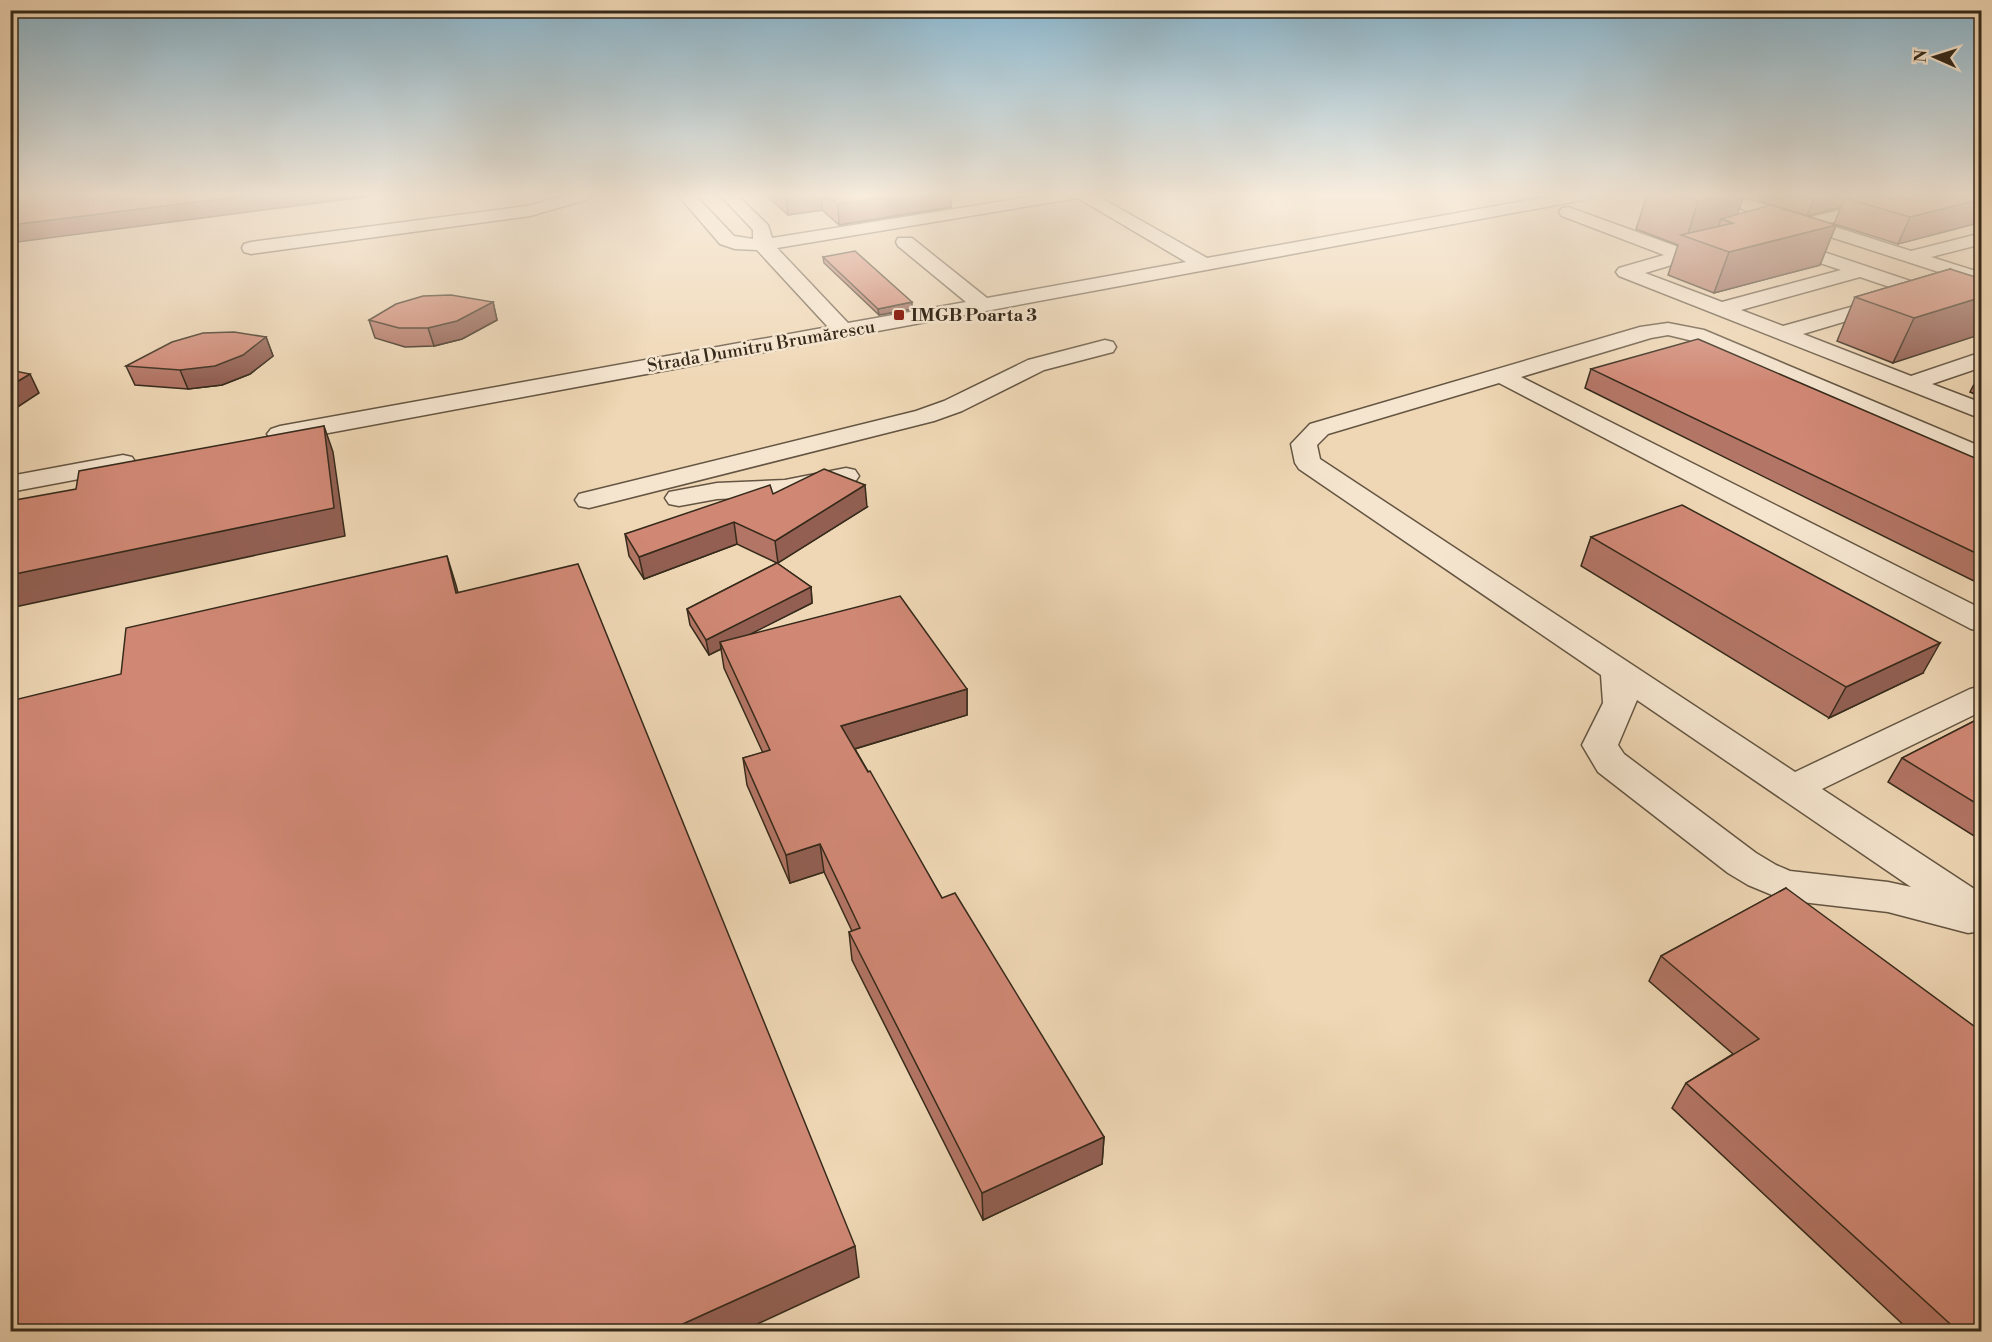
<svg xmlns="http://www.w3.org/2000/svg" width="1992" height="1342" viewBox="0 0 1992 1342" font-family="'Libre Bodoni',serif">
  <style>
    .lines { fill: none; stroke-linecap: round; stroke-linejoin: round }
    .minor-casing { stroke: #645542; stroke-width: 3 }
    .minor { fill: #f5e5cf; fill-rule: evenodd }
    .wall { fill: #b37565; stroke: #362a1b; stroke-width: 1.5 }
    .shaded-wall { fill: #925f52; stroke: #362a1b; stroke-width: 1.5 }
    .building { fill: #d08875; stroke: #362a1b; stroke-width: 1.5 }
    .poi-dot { fill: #8f2418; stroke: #f5e5cf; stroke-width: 2 }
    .labels { text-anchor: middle; stroke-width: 5; stroke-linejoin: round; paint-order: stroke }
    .far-poi-label { font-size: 18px; font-weight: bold; fill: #362a1b; stroke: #f5e5cf; text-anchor: start }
    .far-street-label { font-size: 18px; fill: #362a1b; stroke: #f5e5cf }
  </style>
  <rect width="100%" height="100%" fill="#efd7b5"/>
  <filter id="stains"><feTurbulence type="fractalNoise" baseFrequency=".00333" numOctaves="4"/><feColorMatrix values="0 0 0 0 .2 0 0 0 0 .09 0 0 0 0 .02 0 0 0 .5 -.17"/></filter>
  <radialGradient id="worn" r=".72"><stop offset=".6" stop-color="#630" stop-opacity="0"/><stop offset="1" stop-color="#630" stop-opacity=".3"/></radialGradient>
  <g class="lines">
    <defs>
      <g id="minor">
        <polygon points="566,195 592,195 589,199 530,216 251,254 244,252 242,248 244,244 251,242 528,206"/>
        <path d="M678,195H695L734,236L753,239V230L720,195H737L768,225L772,238L1041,195H1096L1207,258L1557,195H1592L1589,199L1583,200L280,442L271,439L267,434L271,429L280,426L828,327L757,250L735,249L720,244ZM1078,198L1186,262L987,298L912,238H898L896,242L898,246L966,302L848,323L777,248Z"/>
        <polygon points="1709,195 1733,195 1807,218 1881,200 1887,201 1890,205 1887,209 1826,224 1911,251 1982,233 1982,244 1931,257 1982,273 1982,286 1806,229 1777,237 1771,235 1768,231 1771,227 1786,223 1711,199"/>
        <polygon points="1568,207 1684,249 1715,240 1722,242 1724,246 1722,250 1645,273 1722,302 1841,270 1772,247 1770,243 1772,239 1779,237 1982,305 1982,318 1860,277 1741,310 1783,326 1883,298 1890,296 1897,298 1900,302 1897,306 1803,334 1911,376 1982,352 1982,367 1932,384 1982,403 1982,419 1619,276 1616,272 1619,268 1664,255 1562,216 1559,212 1562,208"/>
        <path d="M1668,323L1704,330L1982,447V465L1689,340L1668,335L1651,338L1521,377L1982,609V631L1971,629L1499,383L1328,434L1317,445L1320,459L1795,772L1970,689L1982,686V711L1822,789L1982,894V931L1968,933L1888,912L1784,900L1748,885L1728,873L1598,772L1582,745L1603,703L1601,675L1299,469L1295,463L1291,444L1310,424L1640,327ZM1637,700L1911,887L1888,882L1790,871L1776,865L1756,853L1624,754L1618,745Z"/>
        <polygon points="1105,340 1113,342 1116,347 1113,352 1044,370 962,411 934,421 589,508 579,506 575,500 579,494 916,411 944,401 1028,360"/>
        <polygon points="123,455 132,457 136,463 132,469 10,492 10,476"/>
        <polygon points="846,468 855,470 859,476 855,482 785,496 717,499 679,506 669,504 665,498 669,492 717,483 785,480"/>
      </g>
    </defs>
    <use href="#minor" class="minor-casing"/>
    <use href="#minor" class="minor"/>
  </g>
  <g class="wall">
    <polygon points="766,195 951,195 951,207 839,225 822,210 788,215"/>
    <polygon points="1647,195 1744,195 1737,214 1836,225 1820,265 1714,293 1668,275 1678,245 1636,229"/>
    <polygon points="1761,195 1982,195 1982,222 1898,244 1834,224 1841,207 1807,216 1759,201"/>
    <polygon points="823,257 912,309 879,315 824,263"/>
    <polygon points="1950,269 1893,363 1837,341 1855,297"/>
    <polygon points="493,302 497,320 462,339 434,346 405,347 375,338 369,320"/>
    <polygon points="266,337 273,356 250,374 222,385 188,389 135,385 126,366"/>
    <polygon points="1591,369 1982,461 1982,585 1585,388"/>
    <polygon points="1982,369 1982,397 1970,392"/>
    <polygon points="773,494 867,507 777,563 811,587 812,603 750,634 967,689 967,715 855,749 942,898 1104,1137 1102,1164 983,1220 852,960 849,932 852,931 824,872 790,883 747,785 743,758 763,753 724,668 721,649 709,655 690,625 687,609 777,563 737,544 644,579 629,556 625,534"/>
    <polygon points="1591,537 1923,673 1829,718 1581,566"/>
    <polygon points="1982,717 1982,841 1888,782 1902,758"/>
    <polygon points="1786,888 1982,1332 1911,1332 1672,1108 1686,1083 1733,1054 1649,981 1661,956"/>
  </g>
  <g class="shaded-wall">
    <polygon points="253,195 380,195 10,243 10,225"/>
    <polygon points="786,195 821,195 822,210 788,215"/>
    <polygon points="900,195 951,195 951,207 839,225 838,204"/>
    <polygon points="1726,195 1744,195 1730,235 1733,223 1721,219 1714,239 1687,237 1698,201"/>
    <polygon points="1815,195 1893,195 1845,198 1841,207 1807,216"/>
    <polygon points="1982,199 1982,222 1898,244 1910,217"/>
    <polygon points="1836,225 1820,265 1714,293 1729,252"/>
    <polygon points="1982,297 1982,334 1893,363 1914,318"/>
    <polygon points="493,302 497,320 462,339 434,346 428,328"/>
    <polygon points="912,302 912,309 879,315 878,309"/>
    <polygon points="266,337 273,356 250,374 222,385 188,389 180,370"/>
    <polygon points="30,374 39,393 10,412 10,386"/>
    <polygon points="324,426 333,452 345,536 10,608 10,575"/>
    <polygon points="865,485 867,507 778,563 775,541"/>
    <polygon points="734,522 737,544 644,579 639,557"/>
    <polygon points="447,556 456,585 466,623 456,593"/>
    <polygon points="811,587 812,603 723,648 720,642 721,649 709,655 706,640"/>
    <polygon points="1940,643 1923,673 1829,718 1846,687"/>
    <polygon points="967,689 967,715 844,752 841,726"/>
    <polygon points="820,844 824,872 790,883 786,855"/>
    <polygon points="1104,1137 1102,1164 983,1220 982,1193"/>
    <polygon points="855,1246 859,1277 740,1332 665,1332"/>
  </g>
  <g class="building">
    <polygon points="10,195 253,195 10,225"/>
    <polygon points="827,195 900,195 838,204"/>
    <polygon points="1680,195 1726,195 1698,201"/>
    <polygon points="1858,195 1982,195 1982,199 1910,217 1845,198"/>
    <polygon points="1771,205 1836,225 1729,252 1681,235 1733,223 1721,219"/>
    <polygon points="855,251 912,302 878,309 823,257"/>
    <polygon points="1950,269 1982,279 1982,297 1914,318 1855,297"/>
    <polygon points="451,295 493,302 457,321 428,328 399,328 369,320 396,304 423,296"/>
    <polygon points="234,332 266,337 243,355 215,366 180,370 126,366 172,342 203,333"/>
    <polygon points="1698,339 1982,461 1982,556 1591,369"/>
    <polygon points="10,370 30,374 10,386"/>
    <polygon points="324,426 334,508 10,575 10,501 76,489 79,471"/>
    <polygon points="824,469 865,485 775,541 734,522 639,557 625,534 770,485 773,494"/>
    <polygon points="1682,505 1940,643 1846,687 1591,537"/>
    <polygon points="447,556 456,593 578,564 855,1246 665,1332 10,1332 10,701 121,674 126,628"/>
    <polygon points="777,563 811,587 706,640 687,609"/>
    <polygon points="900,596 967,689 841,726 868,772 870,771 942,898 955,893 1104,1137 982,1193 849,932 860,928 820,844 786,855 743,758 770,750 720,642"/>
    <polygon points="1982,717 1982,807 1902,758"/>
    <polygon points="1786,888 1982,1032 1982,1332 1959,1332 1686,1083 1759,1039 1661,956"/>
  </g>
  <linearGradient id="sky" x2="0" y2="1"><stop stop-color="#89b6ce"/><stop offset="0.51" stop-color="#f8edde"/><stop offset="1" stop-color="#f8edde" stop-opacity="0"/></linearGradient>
  <rect width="1992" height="382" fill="url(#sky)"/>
  <rect class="poi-dot" x="893" y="309" width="12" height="12" rx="3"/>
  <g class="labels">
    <g class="far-poi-label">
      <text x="911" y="321">IMGB Poarta 3</text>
    </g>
    <g class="far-street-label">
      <text transform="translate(761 346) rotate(-10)" y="6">Strada Dumitru Brumărescu</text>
    </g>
  </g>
  <rect width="1992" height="1342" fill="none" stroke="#efd7b5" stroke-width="36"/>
  <rect x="12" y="12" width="1968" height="1318" fill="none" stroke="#362a1b" stroke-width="3"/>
  <rect x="18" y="18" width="1956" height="1306" fill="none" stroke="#362a1b" stroke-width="1.5"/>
  <g transform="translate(1935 57) rotate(273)" stroke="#f5e5cf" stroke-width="4.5" paint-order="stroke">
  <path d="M0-4.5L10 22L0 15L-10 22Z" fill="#362a1b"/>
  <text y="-9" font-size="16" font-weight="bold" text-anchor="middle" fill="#362a1b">N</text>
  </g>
  <rect width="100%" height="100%" filter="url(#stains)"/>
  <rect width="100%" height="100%" fill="url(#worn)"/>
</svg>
